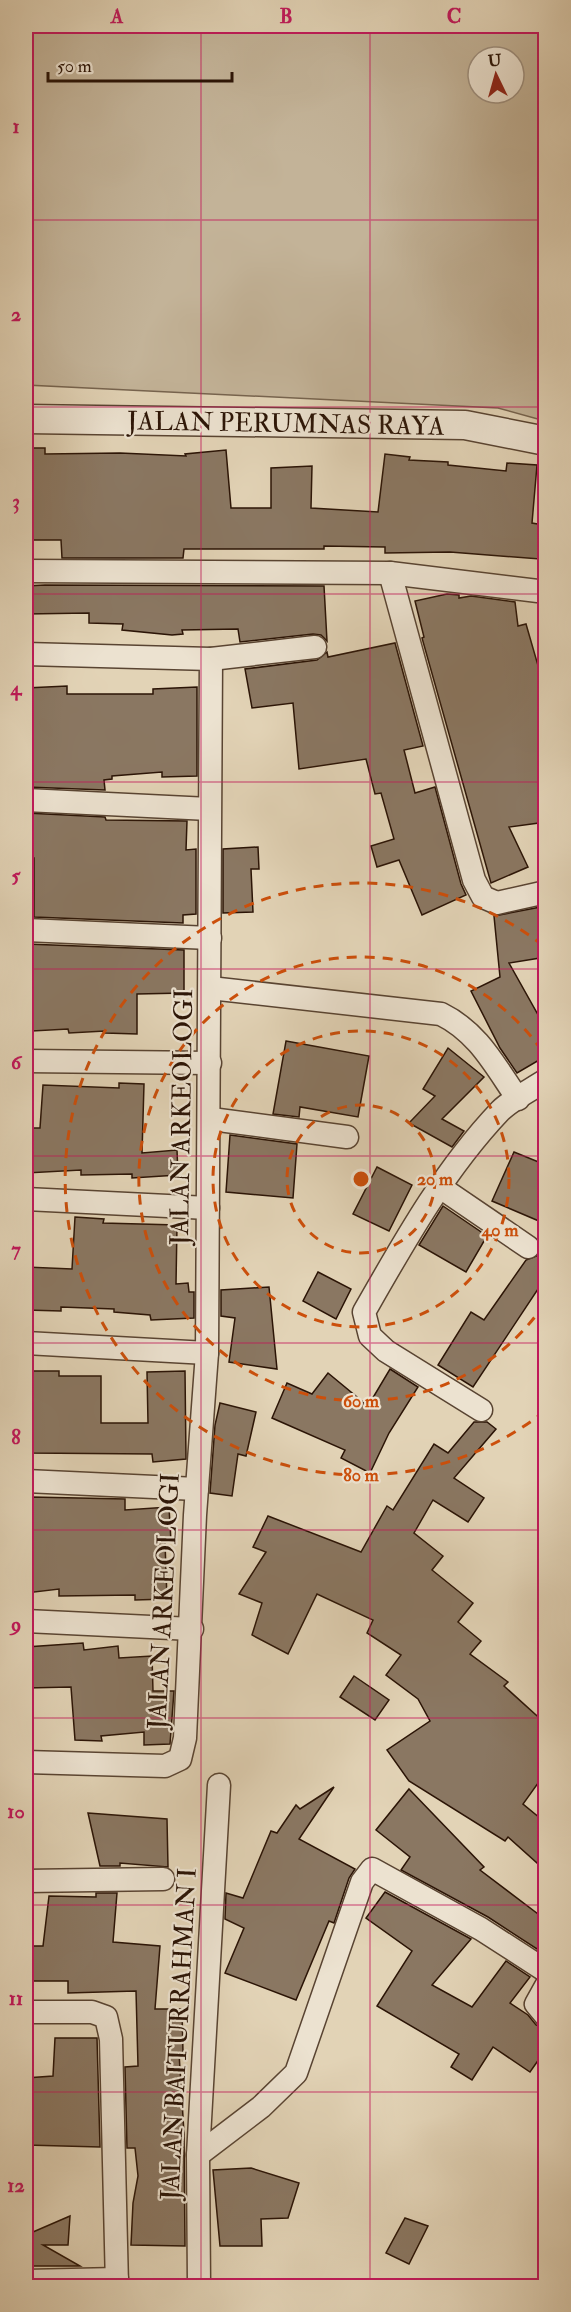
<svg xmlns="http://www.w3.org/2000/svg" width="571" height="2312" viewBox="0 0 571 2312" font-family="'IM FELL Double Pica',serif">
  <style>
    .green { fill: #c3b398; stroke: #77644f; stroke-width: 1.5; fill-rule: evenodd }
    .building { fill: #8a7762; stroke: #2b1406; stroke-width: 1.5 }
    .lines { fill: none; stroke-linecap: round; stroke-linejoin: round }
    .minor-casing { stroke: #594432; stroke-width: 25 }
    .tertiary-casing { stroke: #594432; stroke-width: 31 }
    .minor { stroke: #ece2d0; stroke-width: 22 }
    .tertiary { stroke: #ece2d0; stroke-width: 28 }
    .grid { fill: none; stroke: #c2185b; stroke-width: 1.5; stroke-opacity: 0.55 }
    .ring { fill: none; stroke: #cc4f0b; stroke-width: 3; stroke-dasharray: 10 8 }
    .labels { text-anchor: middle; stroke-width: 4.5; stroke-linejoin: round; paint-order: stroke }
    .street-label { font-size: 26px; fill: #2b1406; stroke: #ece2d0 }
    .centre { fill: #cc4f0b; stroke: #ece2d0; stroke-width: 3 }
    .ring-label { font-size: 18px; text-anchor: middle; font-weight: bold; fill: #cc4f0b; stroke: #ece2d0; stroke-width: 4.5; stroke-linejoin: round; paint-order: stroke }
    .neatline { fill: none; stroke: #c2185b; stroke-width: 2 }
    .grid-label { font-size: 20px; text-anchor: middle; font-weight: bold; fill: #c2185b }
  </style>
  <rect width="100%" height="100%" fill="#e2d3b6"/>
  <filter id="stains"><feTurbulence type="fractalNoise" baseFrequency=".00333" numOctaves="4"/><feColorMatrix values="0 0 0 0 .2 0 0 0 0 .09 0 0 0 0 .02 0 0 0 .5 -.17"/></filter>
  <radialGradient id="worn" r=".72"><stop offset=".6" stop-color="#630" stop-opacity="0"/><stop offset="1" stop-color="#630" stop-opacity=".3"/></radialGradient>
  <path class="green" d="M26,26H545V421L498,408L26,385ZM478,57H514V93H478Z"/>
  <g class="building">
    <polygon points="26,448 45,448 45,454 120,453 186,456 185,454 226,450 231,508 271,508 271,468 312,466 311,508 378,512 385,454 410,457 409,460 448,462 448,465 506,471 507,463 537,465 532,523 544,525 540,559 450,552 385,553 385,547 324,546 324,549 184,549 183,558 62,558 61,540 26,540"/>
    <polygon points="45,585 324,586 327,641 321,635 313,634 240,642 238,629 182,630 183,634 172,635 122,630 123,624 89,623 89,613 26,614 26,586"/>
    <polygon points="447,594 459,595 459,598 471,596 515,602 518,626 526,624 541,676 546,675 546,822 509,827 528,867 491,883 422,638 424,637 415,601"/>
    <polygon points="395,643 423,746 404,750 415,793 435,787 461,884 466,895 422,915 399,860 377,867 371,846 394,839 381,793 375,794 366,759 299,769 293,703 252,708 245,669 317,660 327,652 328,657"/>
    <polygon points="67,686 67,694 153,694 153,689 197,687 197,776 162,777 162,772 112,776 112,779 104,780 105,790 26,787 26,688"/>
    <polygon points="26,813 105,817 106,820 187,821 186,850 196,849 196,914 183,915 183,923 34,917 34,858 26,858"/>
    <polygon points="258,847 259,869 251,869 253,912 223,913 223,849"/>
    <polygon points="546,906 546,957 509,963 546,1029 546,1056 517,1073 500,1048 471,991 500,977 494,916"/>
    <polygon points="26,944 184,950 184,993 137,994 137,1034 105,1033 105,1031 69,1033 68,1029 32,1031 30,984 26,984"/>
    <polygon points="286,1041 369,1056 358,1117 300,1107 299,1117 273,1114"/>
    <polygon points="448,1048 484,1077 442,1119 464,1131 452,1147 409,1123 435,1096 423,1089"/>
    <polygon points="119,1083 144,1084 142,1153 177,1150 178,1175 132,1178 132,1174 81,1175 81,1170 26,1173 26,1128 40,1128 43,1085 119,1088"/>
    <polygon points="230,1135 297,1144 293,1198 226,1192"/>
    <polygon points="514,1152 546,1165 546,1224 492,1201"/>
    <polygon points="377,1167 412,1185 389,1231 353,1214"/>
    <polygon points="443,1206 487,1236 466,1272 419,1245"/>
    <polygon points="75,1217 104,1219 103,1223 177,1225 176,1284 188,1283 189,1292 194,1292 194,1318 151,1320 150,1315 114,1312 114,1309 61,1307 61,1311 26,1310 26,1267 72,1269"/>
    <polygon points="546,1232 546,1277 473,1387 438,1365 471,1312 484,1320 526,1260 539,1255 541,1247 540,1240"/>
    <polygon points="318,1272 351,1289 336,1319 303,1301"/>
    <polygon points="269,1287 277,1369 229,1362 235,1318 221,1316 221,1290"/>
    <polygon points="390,1369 418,1387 389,1433 370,1473 341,1458 345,1450 272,1418 287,1383 312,1394 328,1373 368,1406"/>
    <polygon points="26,1371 59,1371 59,1376 101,1376 101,1423 148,1423 147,1372 185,1371 186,1459 153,1462 152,1454 28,1453"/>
    <polygon points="220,1403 256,1412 246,1456 238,1454 232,1496 210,1493 215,1425"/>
    <polygon points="474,1422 487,1422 496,1429 454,1478 484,1498 468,1522 433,1500 414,1533 443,1556 432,1570 473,1603 458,1622 481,1641 470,1654 508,1682 504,1686 546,1724 546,1772 523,1804 546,1823 546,1871 508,1837 505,1841 409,1781 387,1750 430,1721 418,1699 386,1675 401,1655 367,1633 373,1620 317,1594 288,1654 252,1635 262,1603 239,1594 266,1552 253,1547 268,1516 361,1552 387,1506 393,1510 434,1444 448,1453"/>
    <polygon points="31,1497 125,1499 125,1510 169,1507 171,1542 165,1542 167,1599 135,1600 135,1595 59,1596 59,1589 26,1593 26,1554"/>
    <polygon points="83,1643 84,1650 118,1646 119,1658 152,1656 153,1691 174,1691 170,1744 144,1745 144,1732 101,1736 102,1741 75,1740 71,1687 26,1688 26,1647"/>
    <polygon points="354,1676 389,1700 375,1720 340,1697"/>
    <polygon points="334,1787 299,1839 355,1869 349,1878 334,1923 329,1921 296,2000 225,1973 244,1928 225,1919 226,1893 243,1898 271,1831 277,1833 296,1805 300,1809"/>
    <polygon points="409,1789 484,1867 480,1870 546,1920 546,1937 537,1949 488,1917 401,1870 410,1857 376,1830"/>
    <polygon points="88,1813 167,1819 168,1867 120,1863 120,1866 100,1866"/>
    <polygon points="385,1892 471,1939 432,1985 472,2007 506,1961 530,1977 510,2003 528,2015 536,2025 546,2029 546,2071 537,2062 530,2072 493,2047 472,2080 451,2067 459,2054 377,2006 412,1951 366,1918"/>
    <polygon points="96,1893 117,1893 113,1942 160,1946 155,2009 182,2009 183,2053 179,2053 184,2133 185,2246 131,2245 133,2203 138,2176 135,2148 127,2148 125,2067 138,2066 136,1991 68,1993 68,1981 26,1981 26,1946 43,1946 49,1896 96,1897"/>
    <polygon points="55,2038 97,2038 100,2147 26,2145 26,2078 53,2076"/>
    <polygon points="251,2168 299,2183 288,2218 261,2219 262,2246 220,2246 213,2170"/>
    <polygon points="70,2216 68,2245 43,2245 80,2266 29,2266 26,2235"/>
    <polygon points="405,2218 428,2226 409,2264 386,2253"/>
  </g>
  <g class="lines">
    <defs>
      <g id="minor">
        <polyline points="26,571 390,573 546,592"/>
        <polyline points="390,573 474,880 483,897 497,903 546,892"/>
        <polyline points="26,654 211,659 207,1353 195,1515 185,1738 180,1759 165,1766 26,1762"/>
        <polyline points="211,659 315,647"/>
        <polyline points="26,800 209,809"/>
        <polyline points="26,930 210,938"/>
        <path d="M210,988L441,1014C478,1032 495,1066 518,1099"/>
        <polyline points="26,1061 210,1063"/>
        <polyline points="211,1119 347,1137"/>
        <polyline points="440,1187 528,1247"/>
        <polyline points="26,1199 208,1208"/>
        <polyline points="26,1343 207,1353"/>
        <path d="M481,1410L386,1351L370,1336L364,1312C404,1242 444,1170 500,1111C512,1099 531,1090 546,1080"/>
        <polyline points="26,1481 197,1489"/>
        <polyline points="26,1621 192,1629"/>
        <polyline points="26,1881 163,1879"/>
        <polyline points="546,1986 536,2004 546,2016"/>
        <polyline points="26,2012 92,2012 106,2017 111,2039 117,2286"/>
        <polyline points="198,2155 261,2107 296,2073 362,1882 372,1869 481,1929 546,1971"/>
        <polyline points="26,2281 117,2279"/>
        <polyline points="199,2286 198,2155 219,1785"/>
      </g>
      <polyline id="tertiary" points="26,419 465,425 546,441"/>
    </defs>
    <use href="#minor" class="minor-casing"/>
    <use href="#tertiary" class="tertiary-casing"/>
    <use href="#minor" class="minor"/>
    <use href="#tertiary" class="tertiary"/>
  </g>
  <path class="grid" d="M201,26V2286M370,26V2286M26,220H546M26,407H546M26,594H546M26,782H546M26,969H546M26,1156H546M26,1343H546M26,1530H546M26,1718H546M26,1905H546M26,2092H546"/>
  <g class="ring">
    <circle cx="361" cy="1179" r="74"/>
    <circle cx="361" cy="1179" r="148"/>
    <path d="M545 1303A222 222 0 1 1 545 1055"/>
    <path d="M545 1411A296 296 0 1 1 545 947"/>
  </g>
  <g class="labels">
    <g class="street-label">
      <text transform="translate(286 423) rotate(1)" y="9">JALAN PERUMNAS RAYA</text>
      <text transform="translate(181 1117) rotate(-89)" y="9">JALAN ARKEOLOGI</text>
      <text transform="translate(163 1601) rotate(-87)" y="9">JALAN ARKEOLOGI</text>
      <text transform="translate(178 2034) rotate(-87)" y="9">JALAN BAITURRAHMAN I</text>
    </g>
  </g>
  <circle cx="361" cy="1179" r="9" class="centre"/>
  <g class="ring-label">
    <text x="435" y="1185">20 m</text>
    <text x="500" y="1236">40 m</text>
    <text x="361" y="1407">60 m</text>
    <text x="361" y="1481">80 m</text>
  </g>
  <rect width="571" height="2312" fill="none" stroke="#e2d3b6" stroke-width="66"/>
  <g transform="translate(496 75) rotate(355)"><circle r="28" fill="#ece2d0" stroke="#9f907f" stroke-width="1.5"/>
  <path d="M0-4.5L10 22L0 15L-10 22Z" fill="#8f2418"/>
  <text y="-9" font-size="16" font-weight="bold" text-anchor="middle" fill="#2b1406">U</text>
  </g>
  <path d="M48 72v9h184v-9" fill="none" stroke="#2b1406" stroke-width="3"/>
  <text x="57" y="72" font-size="18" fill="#2b1406" stroke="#ece2d0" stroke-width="4.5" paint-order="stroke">50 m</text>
  <rect x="33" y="33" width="505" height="2246" class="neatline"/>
  <g class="grid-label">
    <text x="117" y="23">A</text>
    <text x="286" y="23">B</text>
    <text x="454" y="23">C</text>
    <text x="16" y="133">1</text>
    <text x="16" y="321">2</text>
    <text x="16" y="508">3</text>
    <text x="16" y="695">4</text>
    <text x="16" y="882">5</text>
    <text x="16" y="1069">6</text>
    <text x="16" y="1256">7</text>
    <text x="16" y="1444">8</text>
    <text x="16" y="1631">9</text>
    <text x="16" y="1818">10</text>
    <text x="16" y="2005">11</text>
    <text x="16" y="2192">12</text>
  </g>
  <rect width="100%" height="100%" filter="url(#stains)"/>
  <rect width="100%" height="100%" fill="url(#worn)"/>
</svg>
